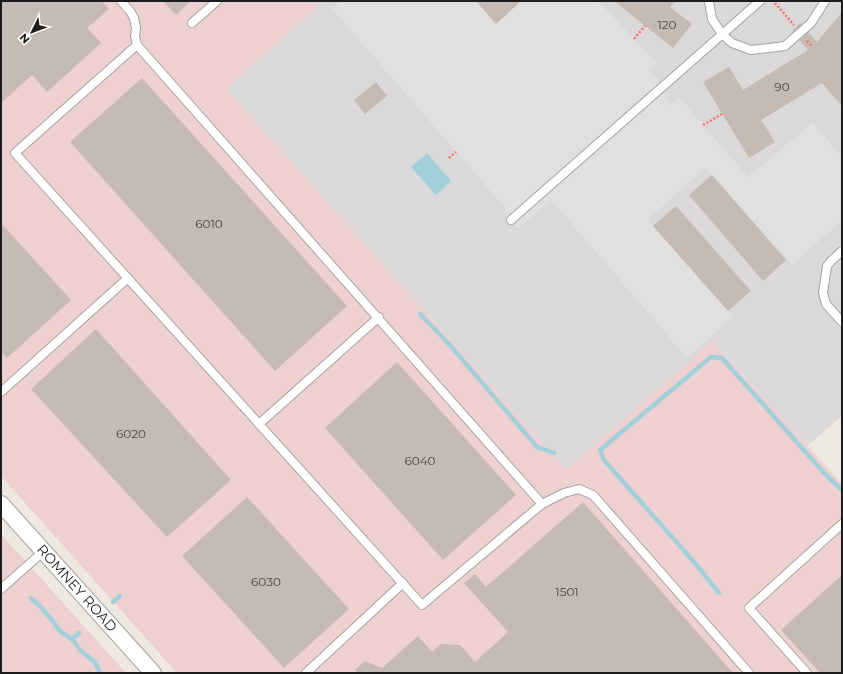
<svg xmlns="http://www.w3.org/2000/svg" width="843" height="674" viewBox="0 0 843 674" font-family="Montserrat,sans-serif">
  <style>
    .residential { fill: #dad8d8 }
    .commercial { fill: #efd0d0 }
    .parking { fill: #e0e0e0 }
    .water { fill: #a1d0db }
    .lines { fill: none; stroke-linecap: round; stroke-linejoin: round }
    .stream { stroke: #a1d0db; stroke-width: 4.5 }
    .building { fill: #c5bbb4 }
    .lane-casing { stroke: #a3a3a3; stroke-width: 10 }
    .street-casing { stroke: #a3a3a3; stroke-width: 18 }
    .path { stroke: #f97066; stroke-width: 2.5; stroke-dasharray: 2 2; stroke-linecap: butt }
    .lane { stroke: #fff; stroke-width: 8 }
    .street { stroke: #fff; stroke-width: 16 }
    .labels { text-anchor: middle; stroke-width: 3; stroke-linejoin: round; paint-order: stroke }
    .number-label { font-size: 12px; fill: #464442 }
    .street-label { font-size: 14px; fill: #1c1c1c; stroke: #fff }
  </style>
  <rect width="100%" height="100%" fill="#ede9e1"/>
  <polygon class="residential" points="322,1 842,1 842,416 807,446 712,342 566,470 226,89"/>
  <g class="commercial">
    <polygon points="1,1 323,1 226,89 566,470 712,342 842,484 842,673 177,673 1,476"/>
    <polygon points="1,534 126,673 1,673"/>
  </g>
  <polygon class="parking" points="341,1 598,1 657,63 650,70 657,78 670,105 679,97 748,177 813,122 842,157 842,220 792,265 705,168 648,219 733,317 687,358 551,200 518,229 504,212 506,209 332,9"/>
  <polygon class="water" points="427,153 451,181 436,195 411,167"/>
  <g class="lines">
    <g class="stream">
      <polyline points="420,314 449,344 537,447 554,453"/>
      <polyline points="719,593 694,562 604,460 600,450 711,357 722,358 825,474 842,490"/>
      <polyline points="31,598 43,609 61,632 72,639 81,651 95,662 100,673"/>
      <polyline points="113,602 120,596"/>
      <polyline points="72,639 79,633"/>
    </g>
  </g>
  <g class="building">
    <polygon points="1,1 102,1 109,9 87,28 101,43 47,92 32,75 1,103"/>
    <polygon points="163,1 191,1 176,15"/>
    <polygon points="476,1 517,1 519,3 496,24"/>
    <polygon points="614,1 675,1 670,7 692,24 673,48"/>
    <polygon points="842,12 842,106 822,83 761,120 775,142 749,158 703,82 729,67 743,90 808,50 792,31 800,23 817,42"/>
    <polygon points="142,78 347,306 275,371 70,142"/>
    <polygon points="376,82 387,96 365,114 354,100"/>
    <polygon points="712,175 786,260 763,281 689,195"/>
    <polygon points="676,206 751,291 728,311 653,226"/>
    <polygon points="1,223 71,300 7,358 1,352"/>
    <polygon points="96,329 231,480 167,537 31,389"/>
    <polygon points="397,362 516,495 443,560 325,428"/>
    <polygon points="247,497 349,609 284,668 182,556"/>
    <polygon points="583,502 733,673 358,673 355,670 365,661 382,668 418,636 432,652 441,644 460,645 475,662 508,632 464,583 475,574 486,587"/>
    <polygon points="842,575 842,673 820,673 781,630"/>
  </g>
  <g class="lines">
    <defs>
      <g id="lane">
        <polyline points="121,1 130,11 134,18 136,28 135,36 137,45 542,504"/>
        <polyline points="709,1 712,19 722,34 732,43 751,50 785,46 811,23 825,1"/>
        <polyline points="192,23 217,1"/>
        <polyline points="137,45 15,153 422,605 542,504 564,493 579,489 593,495 749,673"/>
        <polyline points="511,220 760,1"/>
        <polyline points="842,251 831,261 827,266 823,293 826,304 842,322"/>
        <polyline points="1,392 128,278"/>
        <polyline points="259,424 379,317"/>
        <polyline points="1,589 44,551"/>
        <polyline points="306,673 403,583"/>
        <polyline points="807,673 749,608 842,524"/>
      </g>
      <polyline id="street" points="1,504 153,673"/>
    </defs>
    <use href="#lane" class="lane-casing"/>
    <use href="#street" class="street-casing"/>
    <g class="path">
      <polyline points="775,3 794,25"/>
      <polyline points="634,39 645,26"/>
      <polyline points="807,41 812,46"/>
      <polyline points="703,125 722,114"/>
      <polyline points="449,158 456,152"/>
    </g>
    <use href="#lane" class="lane"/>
    <use href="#street" class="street"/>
  </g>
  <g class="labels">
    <g class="number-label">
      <text x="667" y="29">120</text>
      <text x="782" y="91">90</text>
      <text x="209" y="228">6010</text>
      <text x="131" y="438">6020</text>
      <text x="420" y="465">6040</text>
      <text x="266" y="586">6030</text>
      <text x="567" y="596">1501</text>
    </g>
    <g class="street-label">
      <text transform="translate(77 588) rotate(48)" y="5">ROMNEY ROAD</text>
    </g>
  </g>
  <rect width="843" height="674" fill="none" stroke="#1c1c1c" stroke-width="4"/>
  <g transform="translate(32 32) rotate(228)" stroke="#ffffff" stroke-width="3" paint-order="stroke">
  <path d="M0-3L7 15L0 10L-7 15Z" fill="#1c1c1c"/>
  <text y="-6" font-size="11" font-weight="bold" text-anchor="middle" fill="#1c1c1c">N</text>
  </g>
</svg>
